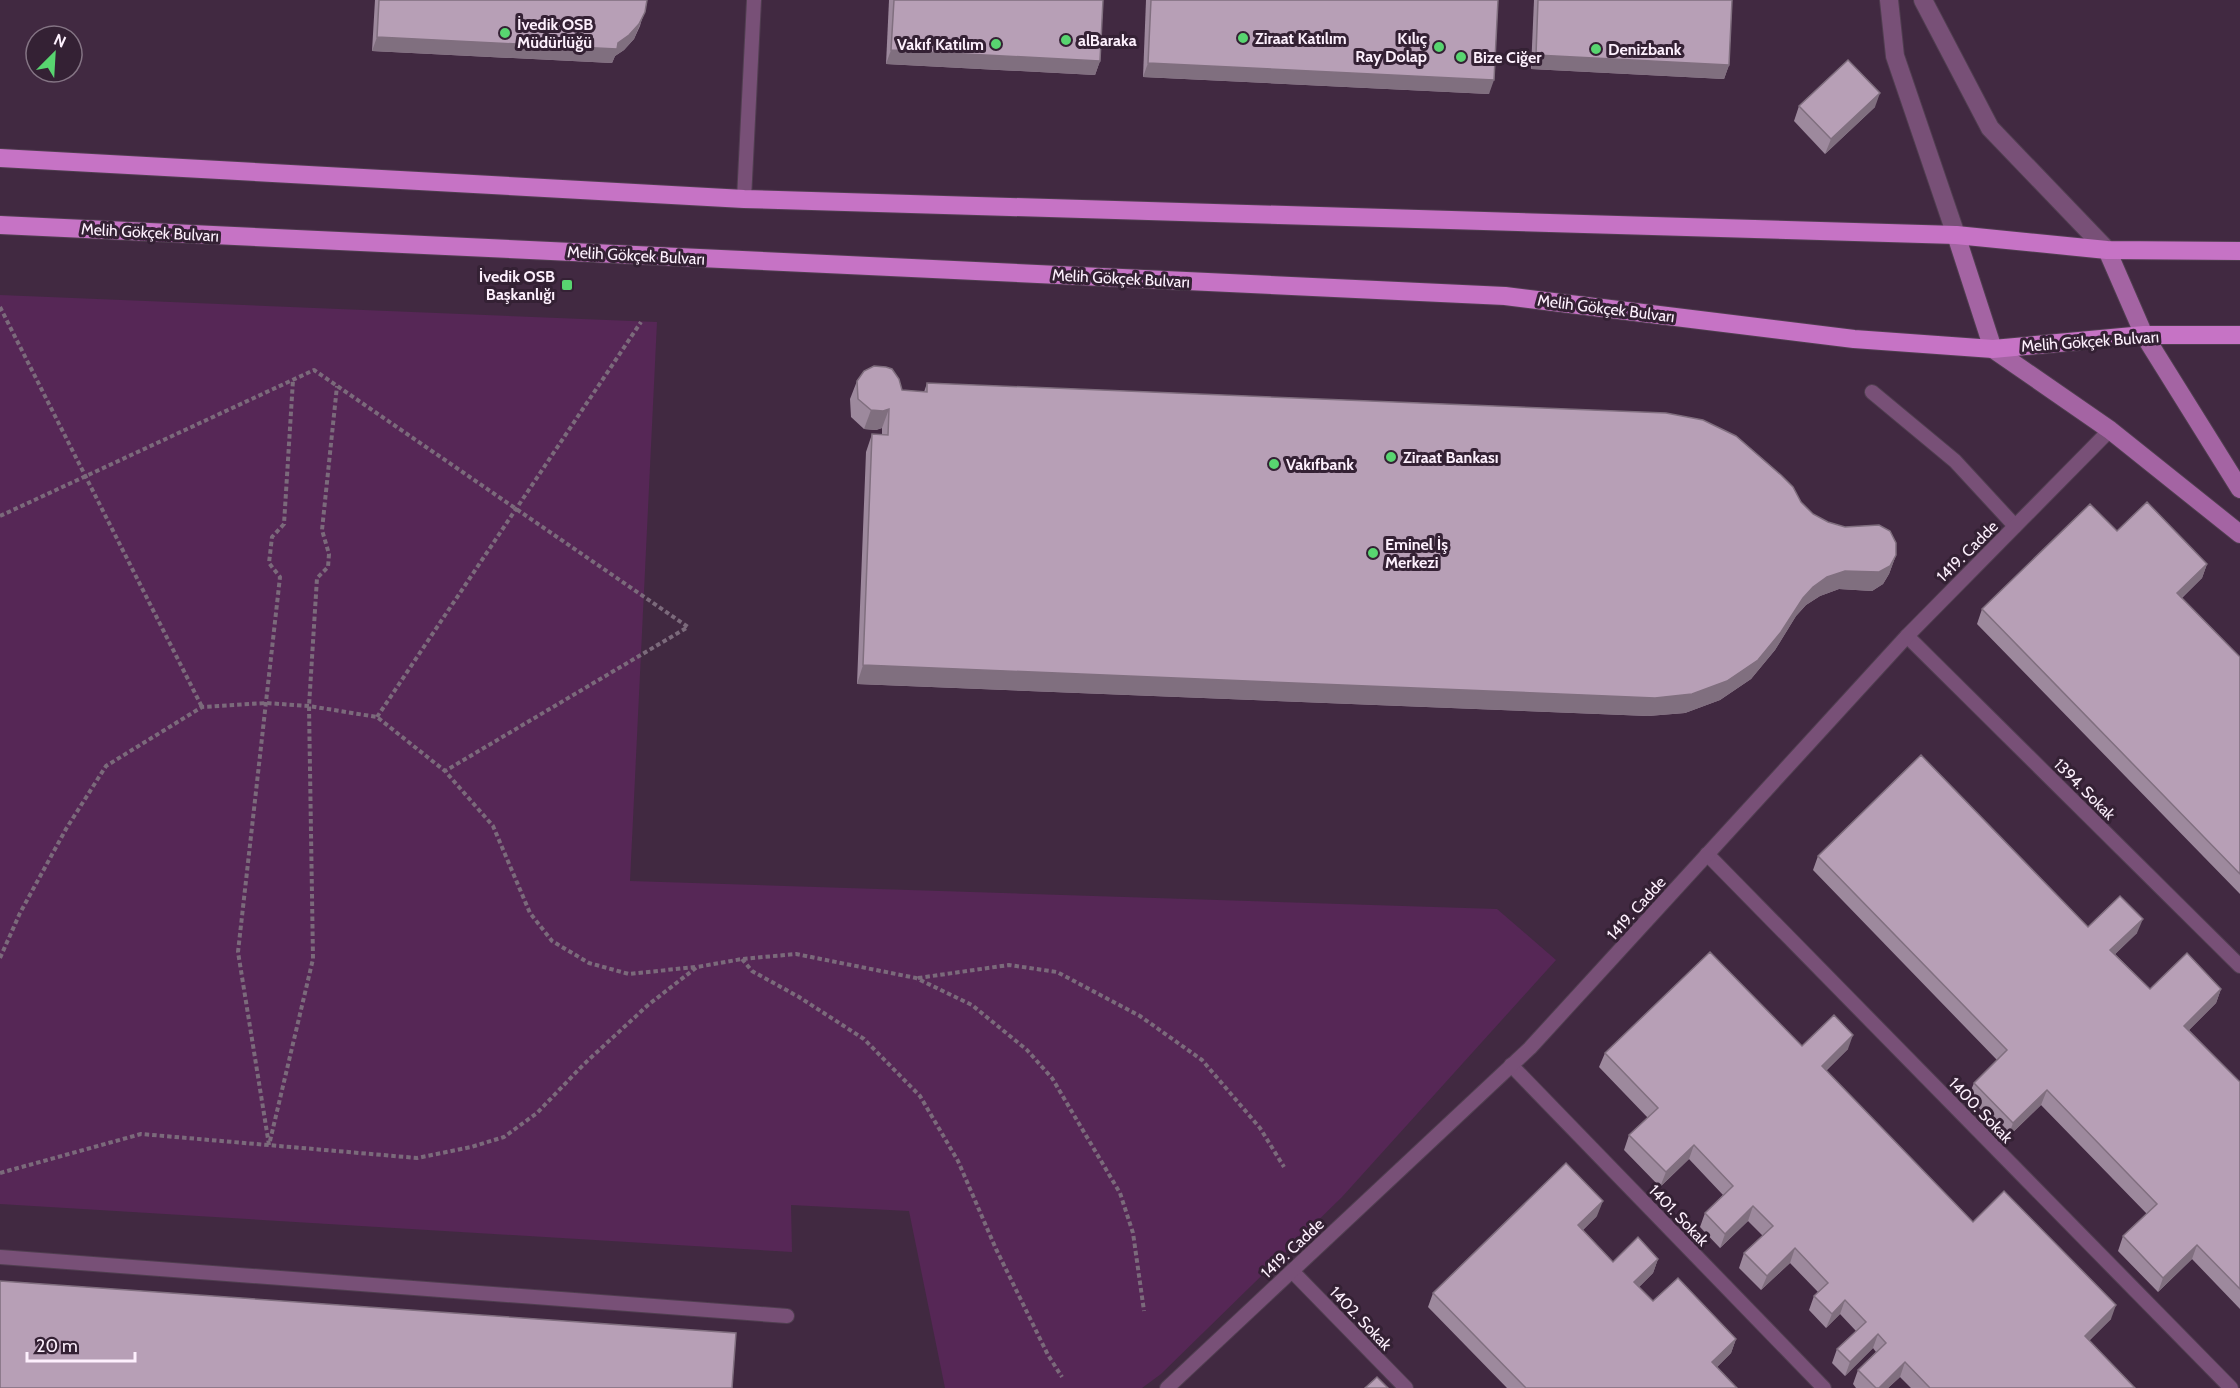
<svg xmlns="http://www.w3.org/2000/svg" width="2240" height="1388" viewBox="0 0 2240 1388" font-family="Cabin,sans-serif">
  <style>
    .built { fill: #412941; fill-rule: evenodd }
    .green { fill: #562756 }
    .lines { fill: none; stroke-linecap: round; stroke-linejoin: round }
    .service-casing { stroke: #503e50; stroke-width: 16 }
    .tertiary-casing { stroke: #503e50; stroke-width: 20 }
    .secondary-casing { stroke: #503e50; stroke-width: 20 }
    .primary-casing { stroke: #503e50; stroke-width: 20 }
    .path { stroke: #7b6a7b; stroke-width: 4; stroke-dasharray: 4.5 3; stroke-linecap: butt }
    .service { stroke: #785077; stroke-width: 14 }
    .tertiary { stroke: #785077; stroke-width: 18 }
    .secondary { stroke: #a464a3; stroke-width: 18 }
    .primary { stroke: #c673c5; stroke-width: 18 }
    .wall { fill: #9d899d }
    .shaded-wall { fill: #806f7f }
    .building { fill: #b79fb6; stroke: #806f7f; stroke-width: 1.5 }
    .poi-dot { fill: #58d570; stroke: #342134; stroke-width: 2 }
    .labels { text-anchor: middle; stroke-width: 6; stroke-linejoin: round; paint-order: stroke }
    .poi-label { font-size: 16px; font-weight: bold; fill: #fdf0fd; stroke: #342134; text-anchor: start }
    .street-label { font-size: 16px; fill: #fdf0fd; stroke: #342134 }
  </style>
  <rect width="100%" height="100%" fill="#342134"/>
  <path class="built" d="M0,0H2240V1388H0ZM36,36H72V72H36Z"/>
  <polygon class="green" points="0,295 657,322 630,881 1497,909 1556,960 1342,1197 1161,1374 1142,1388 945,1388 909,1211 791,1205 792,1252 0,1204"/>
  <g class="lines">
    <defs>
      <g id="service">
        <polyline points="744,199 754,0"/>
        <polyline points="1872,392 1955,461 2015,526"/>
        <polyline points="1907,636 2240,966"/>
        <polyline points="1707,854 2231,1388"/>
        <polyline points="1511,1065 1824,1388"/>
        <polyline points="0,1257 787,1316"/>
        <polyline points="1292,1271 1406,1388"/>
        <polyline points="1167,1388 1530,1048 1907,636 2110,430"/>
      </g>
      <g id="tertiary">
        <polyline points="1889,0 1895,56 1956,235"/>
        <polyline points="1923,0 1990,128 2107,250"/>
      </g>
      <g id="secondary">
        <polyline points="1956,235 1993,349 2110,430 2240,534"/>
        <polyline points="2107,250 2144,335 2240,489"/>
      </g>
      <g id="primary">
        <polyline points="0,158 744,199 1956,235 2107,250 2240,251"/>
        <polyline points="0,225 1505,296 1854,339 1993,349 2144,335 2240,335"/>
      </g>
    </defs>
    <use href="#service" class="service-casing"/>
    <use href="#tertiary" class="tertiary-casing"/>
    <use href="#secondary" class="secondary-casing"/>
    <use href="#primary" class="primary-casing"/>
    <g class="path">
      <polyline points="0,307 202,707"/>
      <polyline points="0,516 314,370 688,627 445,771"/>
      <polyline points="377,717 641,322"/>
      <polyline points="0,958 20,913 66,829 106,766 202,707 266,703 309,706 377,717 445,771 493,826 530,913 552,941 589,963 629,974 695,967"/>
      <polyline points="742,959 752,971 799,997 864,1039 920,1096 958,1161 996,1249 1048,1355 1062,1377"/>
      <polyline points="918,978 1009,965 1057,972 1140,1016 1202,1060 1260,1128 1284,1167"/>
      <polyline points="270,1141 313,959 309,706 317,578 328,567 329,554 322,530 337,386"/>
      <polyline points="269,1145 238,952 280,577 269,563 272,537 284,524 293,380"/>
      <polyline points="0,1173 141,1134 417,1158 471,1147 504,1137 537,1113 584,1064 648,1005 697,967 742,959 796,954 916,978 972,1005 1027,1050 1052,1078 1120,1193 1133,1233 1144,1311"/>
    </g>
    <use href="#service" class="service"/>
    <use href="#tertiary" class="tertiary"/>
    <use href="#secondary" class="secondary"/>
    <use href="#primary" class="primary"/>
  </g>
  <g class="wall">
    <polygon points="375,0 647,0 640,26 634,39 624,50 615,56 612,63 372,51"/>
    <polygon points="889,0 1103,0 1100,61 1095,75 886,64"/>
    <polygon points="1146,0 1498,0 1489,94 1143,77"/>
    <polygon points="1534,0 1732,0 1729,65 1724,79 1531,69"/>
    <polygon points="1799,106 1875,107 1825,154 1794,121"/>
    <polygon points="857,381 902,390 924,392 927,383 1801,502 1813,514 1828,522 1896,555 1889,574 1883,584 1872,591 1839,589 1820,596 1806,605 1796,616 1775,650 1751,679 1720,700 1685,713 1648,716 857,684 866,452 872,434 882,435 882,428 876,430 864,429 851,417 850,399"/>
    <polygon points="2207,564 2202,578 2182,598 2240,657 2240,894 1977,624 1982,609"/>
    <polygon points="1818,856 2088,927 2137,933 2115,954 2150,989 2221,989 2216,1003 2189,1030 2240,1082 2240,1309 2192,1259 2158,1292 2118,1251 2123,1236 2147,1214 2041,1105 2008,1137 1968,1097 1974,1083 1997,1060 1813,870"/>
    <polygon points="1802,1046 1848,1049 1826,1071 1973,1222 2111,1319 2089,1341 2135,1388 1911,1388 1900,1377 1888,1388 1856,1388 1853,1384 1858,1370 1876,1352 1873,1348 1845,1376 1832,1363 1837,1349 1856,1331 1840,1314 1826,1328 1809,1310 1814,1296 1818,1292 1790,1263 1761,1290 1739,1268 1744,1253 1763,1236 1748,1221 1720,1248 1700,1227 1705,1213 1723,1195 1689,1159 1660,1187 1624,1150 1629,1135 1648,1118 1599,1067 1605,1053"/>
    <polygon points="1597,1216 1583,1230 1613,1262 1658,1259 1653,1273 1639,1287 1653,1301 1736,1339 1731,1353 1717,1367 1737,1388 1507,1388 1428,1307 1433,1293"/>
  </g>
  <g class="shaded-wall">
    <polygon points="645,12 634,39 624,50 615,56 612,63 372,51 377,37"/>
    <polygon points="891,50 1100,61 1095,75 886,64"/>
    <polygon points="1536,55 1729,65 1724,79 1531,69"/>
    <polygon points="1148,63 1494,80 1489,94 1143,77"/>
    <polygon points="1880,93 1875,107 1825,154 1831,139"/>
    <polygon points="889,409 882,428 876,430 864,429 871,410"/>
    <polygon points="1896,555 1889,574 1883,584 1872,591 1839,589 1820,596 1806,605 1796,616 1775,650 1751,679 1720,700 1685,713 1648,716 857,684 863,665 1803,598 1813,587 1827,577 1845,571"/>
    <polygon points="2207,564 2202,578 2172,607 2177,593"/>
    <polygon points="2143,919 2137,933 2105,964 2110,950"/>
    <polygon points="2221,989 2216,1003 2179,1040 2184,1026"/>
    <polygon points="1853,1035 1848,1049 1816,1080 1822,1066"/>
    <polygon points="2047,1090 2041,1105 2008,1137 2013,1123"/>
    <polygon points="1694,1145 1689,1159 1660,1187 1666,1172"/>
    <polygon points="1603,1201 1597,1216 1573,1239 1578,1225"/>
    <polygon points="1753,1206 1748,1221 1720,1248 1725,1234"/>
    <polygon points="2197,1245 2192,1259 2158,1292 2163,1278"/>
    <polygon points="1795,1248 1790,1263 1761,1290 1767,1276"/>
    <polygon points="1658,1259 1653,1273 1629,1297 1634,1282"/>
    <polygon points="1845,1300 1840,1314 1826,1328 1832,1314"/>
    <polygon points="2116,1305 2111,1319 2079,1350 2085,1336"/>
    <polygon points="1878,1334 1873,1348 1845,1376 1850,1362"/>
    <polygon points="1736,1339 1731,1353 1707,1377 1712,1362"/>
    <polygon points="1905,1362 1900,1377 1888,1388 1879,1388"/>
  </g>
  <g class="building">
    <polygon points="379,0 647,0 645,12 639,24 629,35 618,43 617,49 377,37"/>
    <polygon points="894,0 1103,0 1100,61 891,50"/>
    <polygon points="1151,0 1498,0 1494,80 1148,63"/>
    <polygon points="1538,0 1732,0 1729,65 1536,55"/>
    <polygon points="1848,60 1880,93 1831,139 1799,106"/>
    <polygon points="874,366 886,367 892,369 899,379 902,390 927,392 927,383 1666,413 1703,420 1736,436 1781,475 1793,487 1801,502 1813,514 1828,522 1845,527 1879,525 1890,531 1896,543 1896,555 1890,566 1879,572 1845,571 1827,577 1813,587 1803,598 1781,632 1758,660 1727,681 1692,694 1655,698 863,665 872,434 888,435 889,409 883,411 871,410 858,399 857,381 864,371"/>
    <polygon points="2147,502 2207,564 2177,593 2240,657 2240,874 1982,609 2090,504 2117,531"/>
    <polygon points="1921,755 2088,927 2120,896 2143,919 2110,950 2150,989 2187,953 2221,989 2184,1026 2240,1082 2240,1289 2197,1245 2163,1278 2123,1236 2157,1204 2047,1090 2013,1123 1974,1083 2007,1050 1818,856"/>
    <polygon points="1710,952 1802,1046 1834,1015 1853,1035 1822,1066 1973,1222 2004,1191 2116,1305 2085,1336 2135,1388 1930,1388 1905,1362 1879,1388 1876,1388 1858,1370 1886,1343 1878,1334 1850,1362 1837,1349 1866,1322 1845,1300 1832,1314 1814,1296 1828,1283 1795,1248 1767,1276 1744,1253 1773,1226 1753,1206 1725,1234 1705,1213 1733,1186 1694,1145 1666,1172 1629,1135 1658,1108 1605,1053"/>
    <polygon points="1566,1163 1603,1201 1578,1225 1613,1262 1638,1237 1658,1259 1634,1282 1653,1301 1678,1278 1736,1339 1712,1362 1737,1388 1526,1388 1433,1293"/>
    <polygon points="0,1281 736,1333 732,1388 0,1388"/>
    <polygon points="1377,1377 1388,1388 1365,1388"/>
  </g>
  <g class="poi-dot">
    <circle cx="505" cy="33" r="6"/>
    <circle cx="1243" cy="38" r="6"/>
    <circle cx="1066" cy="40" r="6"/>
    <circle cx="996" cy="44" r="6"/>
    <circle cx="1439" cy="47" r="6"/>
    <circle cx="1596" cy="49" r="6"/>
    <circle cx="1461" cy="57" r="6"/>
    <rect x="561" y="279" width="12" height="12" rx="3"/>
    <circle cx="1391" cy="457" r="6"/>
    <circle cx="1274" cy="464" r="6"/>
    <circle cx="1373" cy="553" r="6"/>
  </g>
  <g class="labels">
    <g class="poi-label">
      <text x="517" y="30">İvedik OSB<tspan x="517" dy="18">Müdürlüğü</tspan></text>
      <text x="1255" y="44">Ziraat Katılım</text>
      <text x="1427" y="44" text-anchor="end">Kılıç<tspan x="1427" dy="18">Ray Dolap</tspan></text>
      <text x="1078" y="46">alBaraka</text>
      <text x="984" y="50" text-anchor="end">Vakıf Katılım</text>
      <text x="1608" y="55">Denizbank</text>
      <text x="1473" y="63">Bize Ciğer</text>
      <text x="555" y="282" text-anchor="end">İvedik OSB<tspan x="555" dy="18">Başkanlığı</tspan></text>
      <text x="1403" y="463">Ziraat Bankası</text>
      <text x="1286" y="470">Vakıfbank</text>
      <text x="1385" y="550">Eminel İş<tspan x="1385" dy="18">Merkezi</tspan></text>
    </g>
    <g class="street-label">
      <text transform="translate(150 232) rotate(3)" y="6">Melih Gökçek Bulvarı</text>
      <text transform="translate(636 255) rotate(3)" y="6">Melih Gökçek Bulvarı</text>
      <text transform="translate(1121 278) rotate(3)" y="6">Melih Gökçek Bulvarı</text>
      <text transform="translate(1606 308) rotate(7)" y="6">Melih Gökçek Bulvarı</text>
      <text transform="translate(2090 341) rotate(-4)" y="6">Melih Gökçek Bulvarı</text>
      <text transform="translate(1967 551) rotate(-45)" y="6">1419. Cadde</text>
      <text transform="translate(2085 789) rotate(45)" y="6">1394. Sokak</text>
      <text transform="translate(1636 908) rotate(-48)" y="6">1419. Cadde</text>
      <text transform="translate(1981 1110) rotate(46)" y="6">1400. Sokak</text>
      <text transform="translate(1679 1215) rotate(46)" y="6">1401. Sokak</text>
      <text transform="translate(1292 1248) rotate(-43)" y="6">1419. Cadde</text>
      <text transform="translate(1361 1318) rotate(46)" y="6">1402. Sokak</text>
    </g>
  </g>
  <g transform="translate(54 54) rotate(24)"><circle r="28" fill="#342134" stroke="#847484" stroke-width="1.5"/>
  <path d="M0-4.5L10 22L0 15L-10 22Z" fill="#58d570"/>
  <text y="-9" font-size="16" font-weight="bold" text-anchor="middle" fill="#fdf0fd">N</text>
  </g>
  <path d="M27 1352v9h108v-9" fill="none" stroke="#fdf0fd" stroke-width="3"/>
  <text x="36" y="1352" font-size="18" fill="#fdf0fd" stroke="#342134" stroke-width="4.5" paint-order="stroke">20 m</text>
</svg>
